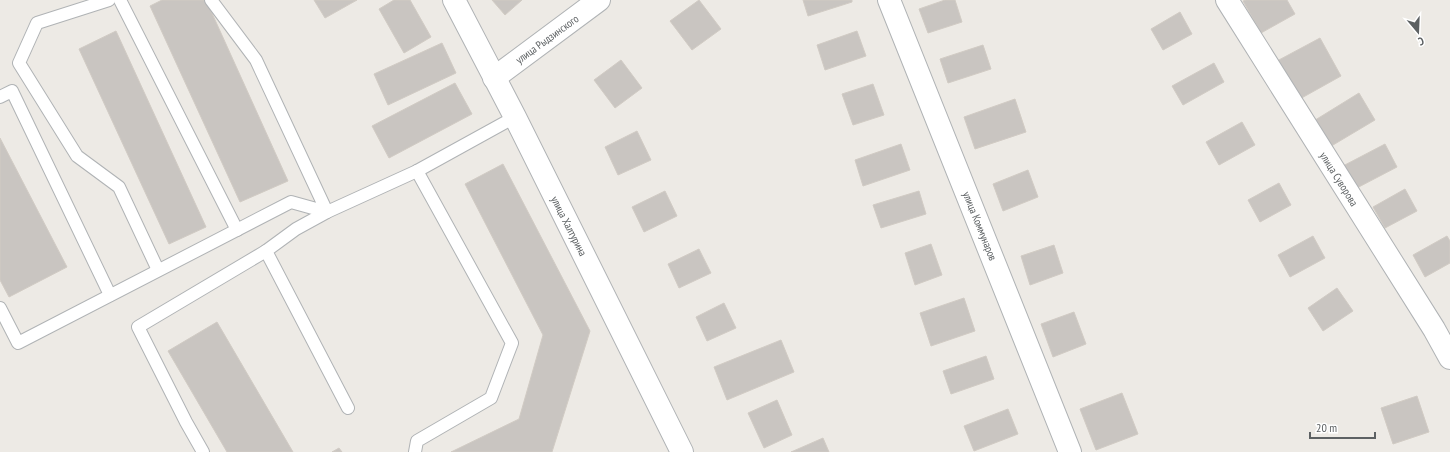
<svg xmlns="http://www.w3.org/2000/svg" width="1450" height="452" viewBox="0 0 1450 452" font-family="'PT Sans Narrow',sans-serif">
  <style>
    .building { fill: #c9c5c1; stroke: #d1cbc4 }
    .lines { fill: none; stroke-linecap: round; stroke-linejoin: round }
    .lane-casing { stroke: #b0b3b5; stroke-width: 14 }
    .street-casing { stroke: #b0b3b5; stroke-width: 24 }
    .lane { stroke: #fff; stroke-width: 12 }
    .street { stroke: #fff; stroke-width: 22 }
    .labels { text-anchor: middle; stroke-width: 3.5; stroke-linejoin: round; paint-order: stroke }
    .street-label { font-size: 11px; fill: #5d6163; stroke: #fff }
  </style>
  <rect width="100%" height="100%" fill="#edeae5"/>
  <g class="building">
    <polygon points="162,0 206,0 288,181 240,202 150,6"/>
    <polygon points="314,0 357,0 325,18"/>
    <polygon points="394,0 410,0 431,37 404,53 379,9"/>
    <polygon points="492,0 522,0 505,15"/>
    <polygon points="699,0 721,29 692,50 670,21"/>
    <polygon points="803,0 852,0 852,2 808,16"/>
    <polygon points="945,0 955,0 962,22 928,33 919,9"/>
    <polygon points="1246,0 1287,0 1295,14 1261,33 1243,1"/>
    <polygon points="1180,12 1192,34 1163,50 1151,29"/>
    <polygon points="116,31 206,227 169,244 79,49"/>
    <polygon points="857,31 866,56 825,70 817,45"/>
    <polygon points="1320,38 1341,76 1298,100 1277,61"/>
    <polygon points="442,43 456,73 388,105 374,74"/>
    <polygon points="983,45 991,69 948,83 940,59"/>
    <polygon points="621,60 642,88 615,108 594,80"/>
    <polygon points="1214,63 1224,82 1183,105 1172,86"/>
    <polygon points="455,83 472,114 389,158 372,126"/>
    <polygon points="873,84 884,115 853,125 842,94"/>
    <polygon points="1359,93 1375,120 1328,148 1312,122"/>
    <polygon points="1015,99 1026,132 975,149 964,117"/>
    <polygon points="1242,122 1255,145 1219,165 1206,142"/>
    <polygon points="637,131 651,160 618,175 605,147"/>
    <polygon points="0,138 67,267 9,297 0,280"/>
    <polygon points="901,144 910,170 863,186 855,160"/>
    <polygon points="1385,144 1397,167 1353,190 1341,167"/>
    <polygon points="503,164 590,331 552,452 451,452 519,419 543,335 465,184"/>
    <polygon points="1028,170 1038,197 1003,211 993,184"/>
    <polygon points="1279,183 1291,205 1260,222 1248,200"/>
    <polygon points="1405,189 1417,211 1385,228 1373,207"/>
    <polygon points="665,191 677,216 644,232 632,207"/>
    <polygon points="919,191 926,214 881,228 873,205"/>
    <polygon points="1313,236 1325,258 1290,277 1278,255"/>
    <polygon points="1447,236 1450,241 1450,263 1425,277 1413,255"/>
    <polygon points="931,244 942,275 915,285 905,253"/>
    <polygon points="1054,245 1063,273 1030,285 1021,256"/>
    <polygon points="699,249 711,273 679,288 668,264"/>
    <polygon points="1337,288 1353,311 1323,331 1308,308"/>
    <polygon points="964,298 975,331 931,346 920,313"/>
    <polygon points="724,303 736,328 707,341 696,317"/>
    <polygon points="1074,312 1086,344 1053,357 1041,324"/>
    <polygon points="217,322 293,452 227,452 168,351"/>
    <polygon points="781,340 794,372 727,400 714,367"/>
    <polygon points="986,356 994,379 951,394 943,371"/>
    <polygon points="1122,393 1138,434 1096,450 1080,409"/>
    <polygon points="1417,396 1429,432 1393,444 1381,408"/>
    <polygon points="777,400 792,435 764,448 748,413"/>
    <polygon points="1008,409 1018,434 974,451 964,426"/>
    <polygon points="823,438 829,452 791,452"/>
    <polygon points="339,448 342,452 332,452"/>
  </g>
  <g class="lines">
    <defs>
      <g id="lane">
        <polyline points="109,0 37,23 19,63 77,156 119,187 158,270"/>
        <polyline points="120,0 237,230"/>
        <polyline points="0,97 12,91 110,295"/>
        <polyline points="0,308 18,343 291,202 327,212 256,60 211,0"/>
        <polyline points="348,408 266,251 296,229 327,212 417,171 515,117"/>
        <polyline points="203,452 186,422 138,327 266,251"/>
        <polyline points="415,452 417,441 491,398 512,343 417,171"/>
      </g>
      <g id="street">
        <polyline points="454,0 515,117 682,452"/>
        <polyline points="889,0 1070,452"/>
        <polyline points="1227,0 1434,329 1450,358"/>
        <polyline points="494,78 599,0"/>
      </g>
    </defs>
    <use href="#lane" class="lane-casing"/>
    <use href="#street" class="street-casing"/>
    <use href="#lane" class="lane"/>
    <use href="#street" class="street"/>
  </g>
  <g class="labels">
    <g class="street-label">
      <text transform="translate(547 39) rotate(-36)" y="4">улица Рыдзинского</text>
      <text transform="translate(1339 179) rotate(58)" y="4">улица Суворова</text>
      <text transform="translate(569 226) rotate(63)" y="4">улица Халтурина</text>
      <text transform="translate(980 226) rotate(68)" y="4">улица Коммунаров</text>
    </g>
  </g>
  <g transform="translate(1418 32) rotate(161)" stroke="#ffffff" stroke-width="3" paint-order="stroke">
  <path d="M0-3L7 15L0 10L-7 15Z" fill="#5d6163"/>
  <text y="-6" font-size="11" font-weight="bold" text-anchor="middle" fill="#5d6163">С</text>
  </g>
  <path d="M1310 432v6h65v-6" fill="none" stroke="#5d6163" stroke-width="2"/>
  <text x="1316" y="432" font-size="12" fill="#5d6163" stroke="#ffffff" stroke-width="3" paint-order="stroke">20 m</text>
</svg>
